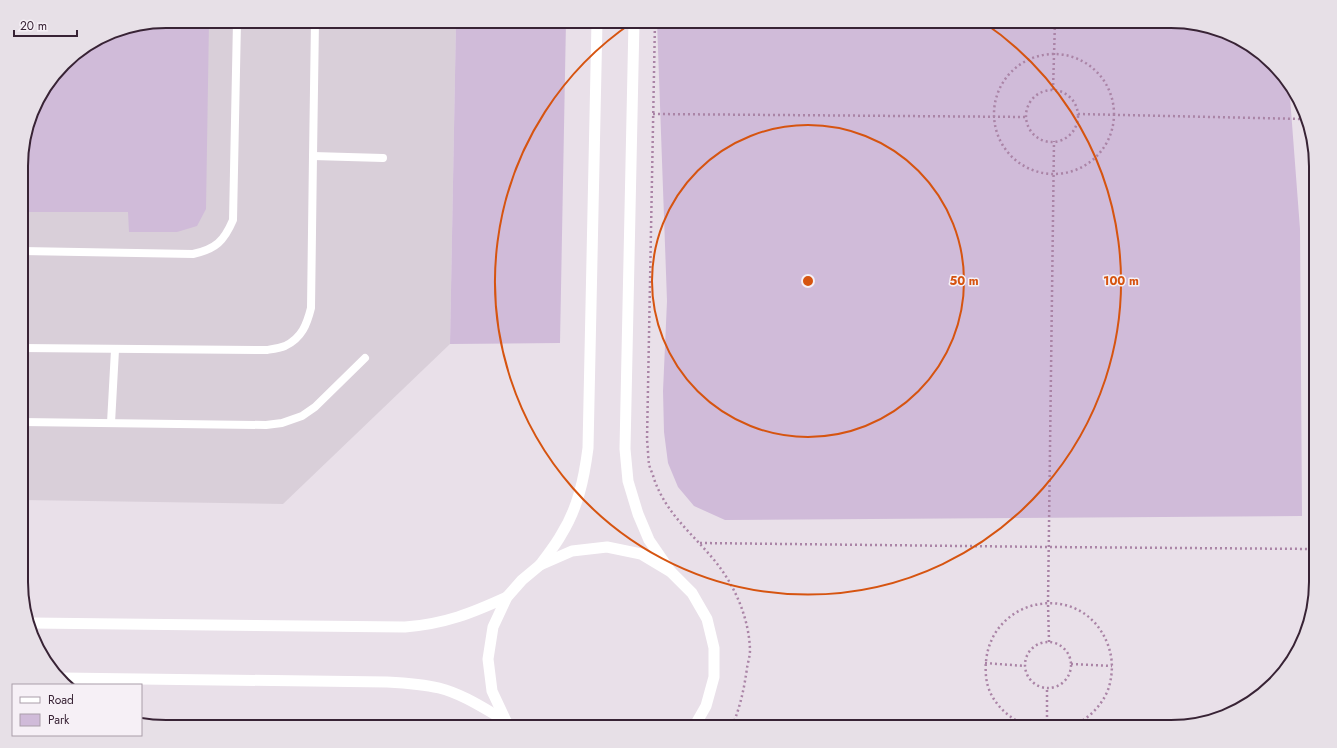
<svg xmlns="http://www.w3.org/2000/svg" width="1337" height="748" viewBox="0 0 1337 748" font-family="Jost,sans-serif">
  <style>
    .built { fill: #d9cfd9 }
    .green { fill: #d0bbd9 }
    .lines { fill: none; stroke-linecap: round; stroke-linejoin: round }
    .path { stroke: #aa84a6; stroke-width: 2.5; stroke-dasharray: 2 3; stroke-linecap: butt }
    .service { stroke: #fff; stroke-width: 8 }
    .tertiary { stroke: #fff; stroke-width: 11 }
    .ring { fill: none; stroke: #d65410; stroke-width: 2 }
    .rim { fill: none; stroke: #382335; stroke-width: 2 }
    .centre { fill: #d65410; stroke: #f6f0f6; stroke-width: 2 }
    .ring-label { font-size: 12px; text-anchor: middle; font-weight: bold; fill: #d65410; stroke: #f6f0f6; stroke-width: 3; stroke-linejoin: round; paint-order: stroke }
  </style>
  <rect width="100%" height="100%" fill="#e9e0e9"/>
  <polygon class="built" points="166,21 456,21 450,344 283,504 22,500 22,148 36,102 70,57 111,32"/>
  <g class="green">
    <polygon points="166,21 209,21 206,209 197,226 177,232 129,232 128,212 22,212 22,148 36,102 70,57 111,32"/>
    <polygon points="456,21 566,21 560,343 450,344"/>
    <polygon points="657,21 1171,21 1243,40 1289,84 1300,229 1302,516 725,520 694,506 678,487 668,463 664,432 663,391 667,301"/>
  </g>
  <g class="lines">
    <g class="path">
      <path d="M655,21L647,440C648,448 648,457 649,464C650,469 653,474 654,479C667,515 692,533 715,561C735,586 749,618 750,650C750,656 748,662 747,668C744,690 740,707 732,727"/>
      <circle cx="1054" cy="114" r="60"/>
      <polyline points="1053,90 1055,21"/>
      <circle cx="1052" cy="116" r="26"/>
      <polyline points="653,114 1027,117"/>
      <polyline points="1078,114 1303,119"/>
      <polyline points="700,543 1049,547 1316,549"/>
      <circle cx="1048" cy="665" r="23"/>
      <polyline points="1049,642 1048,603 1054,141"/>
      <polyline points="985,663 1025,666"/>
      <polyline points="1071,664 1112,666"/>
      <path d="M1029,727C1007,718 988,700 986,676C979,598 1082,575 1108,645C1113,659 1113,672 1109,687C1103,705 1088,720 1070,727"/>
      <polyline points="1047,727 1047,689"/>
    </g>
    <g class="service">
      <polyline points="313,156 383,158"/>
      <path d="M22,251L193,254C216,249 224,241 233,220L237,21"/>
      <path d="M22,348L267,350C273,349 280,348 285,346C302,338 307,324 311,308L313,156L315,21"/>
      <polyline points="22,422 266,425 282,423 302,416 315,407 365,358"/>
      <polyline points="111,423 115,350"/>
    </g>
    <g class="tertiary">
      <polyline points="634,21 625,449 628,481 638,514 649,540 671,572"/>
      <path d="M540,565C547,555 555,546 561,535C578,508 584,479 588,448L597,21"/>
      <path d="M31,623L405,627C445,624 472,613 507,597"/>
      <path d="M62,678L387,682C405,683 422,684 439,688C463,694 485,709 506,721"/>
      <polyline points="511,727 506,721 492,691 488,659 493,627 507,597 522,580 540,565 572,551 607,547 641,554 671,572 692,593 707,619 714,648 714,677 706,706 694,727"/>
    </g>
  </g>
  <g class="ring">
    <circle cx="808" cy="281" r="156"/>
    <path d="M983 22A313 313 0 1 1 633 22"/>
  </g>
  <path d="M0 0H1337V748H0ZM166 28H1171A138 138 0 0 1 1309 166V582A138 138 0 0 1 1171 720H166A138 138 0 0 1 28 582V166A138 138 0 0 1 166 28Z" fill="#e7e0e7" fill-rule="evenodd"/>
  <path class="rim" d="M166 28H1171A138 138 0 0 1 1309 166V582A138 138 0 0 1 1171 720H166A138 138 0 0 1 28 582V166A138 138 0 0 1 166 28Z"/>
  <circle cx="808" cy="281" r="6" class="centre"/>
  <g class="ring-label">
    <text x="964" y="285">50 m</text>
    <text x="1121" y="285">100 m</text>
  </g>
  <rect x="12" y="684" width="130" height="52" fill="#f6f0f6" stroke="#aa9ea9"/>
  <rect x="20" y="697" width="20" height="6" fill="#ffffff" stroke="#aa9ea9"/>
  <text x="48" y="704" font-size="12" fill="#382335">Road</text>
  <rect x="20" y="714" width="20" height="12" fill="#d0bbd9" stroke="#aa9ea9"/>
  <text x="48" y="724" font-size="12" fill="#382335">Park</text>
  <path d="M14 30v6h63v-6" fill="none" stroke="#382335" stroke-width="2"/>
  <text x="20" y="30" font-size="12" fill="#382335" stroke="#f6f0f6" stroke-width="3" paint-order="stroke">20 m</text>
</svg>
